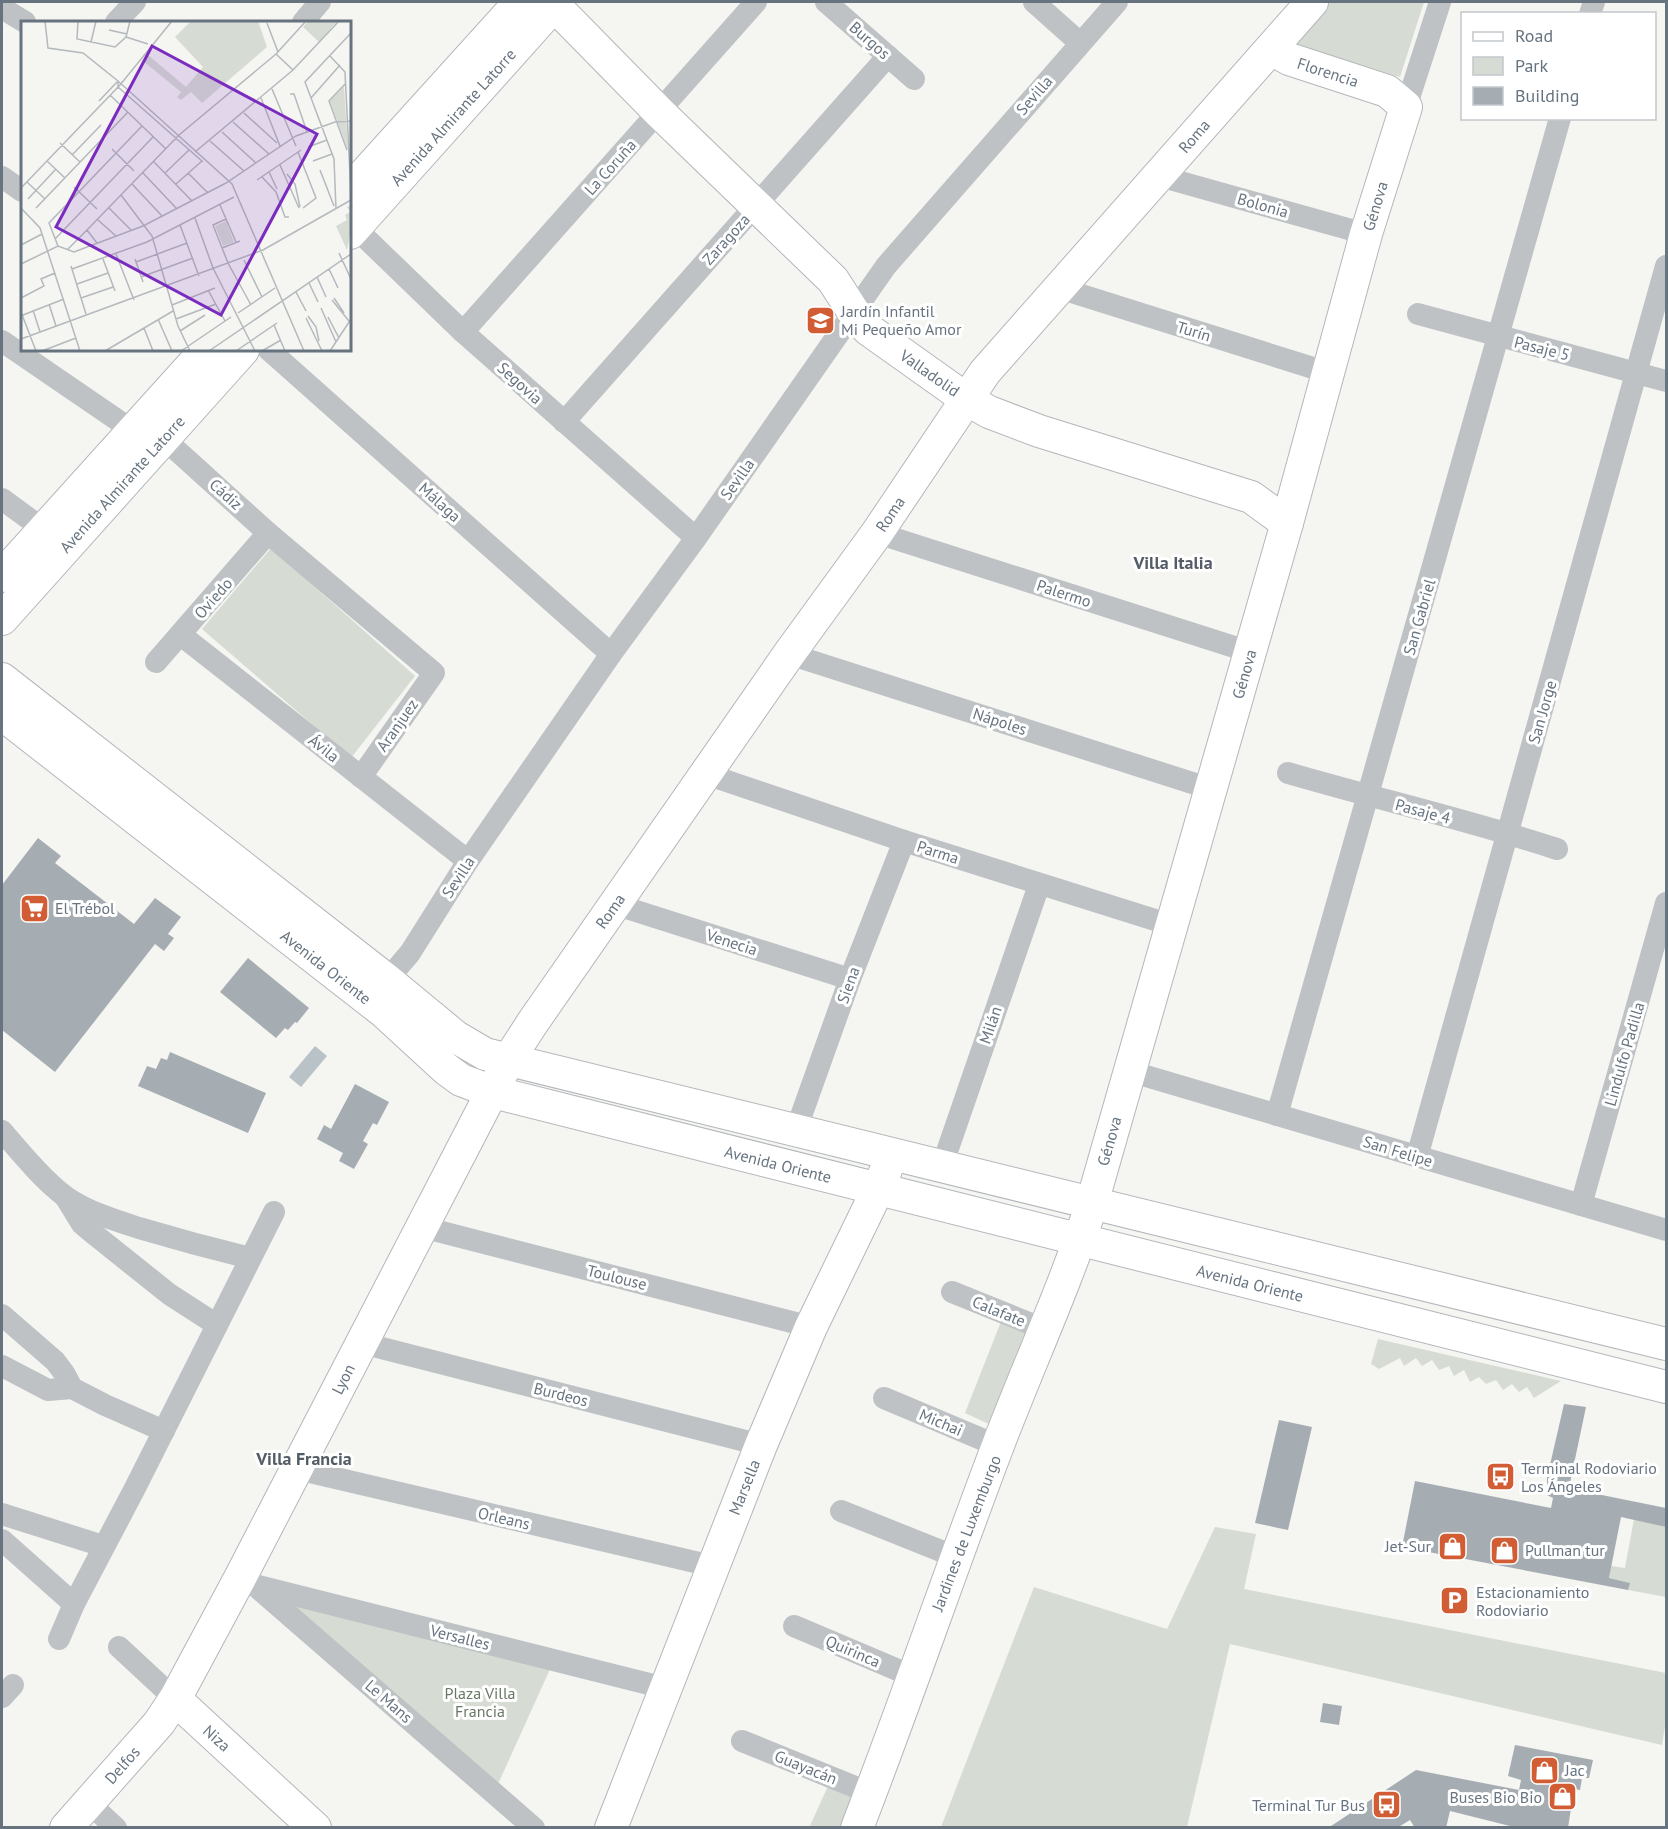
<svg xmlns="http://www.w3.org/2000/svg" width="1668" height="1829" viewBox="0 0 1668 1829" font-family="'PT Sans',sans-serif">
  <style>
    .green { fill: #d6dbd3 }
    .water { fill: #b9c2c7 }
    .building { fill: #a6adb2 }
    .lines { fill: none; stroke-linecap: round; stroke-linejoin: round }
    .secondary-casing { stroke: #b3b7bb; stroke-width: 34 }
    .street { stroke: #bec2c5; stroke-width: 22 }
    .secondary { stroke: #fff; stroke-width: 32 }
    .labels { text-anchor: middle; stroke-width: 6; stroke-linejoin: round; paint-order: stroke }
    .street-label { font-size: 16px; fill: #677480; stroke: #fff }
    .poi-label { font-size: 16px; fill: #677480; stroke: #fff; text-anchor: start }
    .park-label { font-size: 16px; fill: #687865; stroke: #fff }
    .neighbourhood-label { font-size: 18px; font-weight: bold; fill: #545d66; stroke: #fff }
    .inset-road { fill: none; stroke: #b4b9bd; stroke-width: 1.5 }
    .view { fill: #7b2cbf; fill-opacity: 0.15; stroke: #7b2cbf; stroke-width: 3 }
    .inset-edge { fill: none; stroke: #677480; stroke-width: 3 }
  </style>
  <rect width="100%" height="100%" fill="#f5f5f2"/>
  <g class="green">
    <polygon points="1328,2 1424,2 1400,77 1292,43"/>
    <polygon points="271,548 415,676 351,758 202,629"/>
    <polygon points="1002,1319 1037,1334 1004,1431 965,1413"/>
    <polygon points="1378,1339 1561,1381 1534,1398 1527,1387 1519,1392 1512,1384 1503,1390 1496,1380 1486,1384 1479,1377 1470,1382 1464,1370 1454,1376 1449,1366 1439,1370 1432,1360 1422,1366 1416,1358 1404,1366 1400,1358 1379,1369 1371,1364"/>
    <polygon points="1634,1519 1666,1527 1666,1597 1628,1590 1629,1583 1609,1578 1611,1566 1625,1568"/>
    <polygon points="1215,1527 1256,1534 1244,1589 1666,1673 1666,1720 1662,1745 1230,1644 1187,1827 941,1827 1034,1587 1167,1629"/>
    <polygon points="287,1602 551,1667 498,1784"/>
    <polygon points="828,1786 862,1800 851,1827 809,1828"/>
  </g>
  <polygon class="water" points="315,1046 327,1056 301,1087 289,1077"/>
  <g class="building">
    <polygon points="38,838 61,856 55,863 134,924 155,898 181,917 168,934 174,938 164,951 155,944 55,1072 2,1030 2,885"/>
    <polygon points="248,958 309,1008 297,1023 295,1022 288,1030 285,1028 276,1038 220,992"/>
    <polygon points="170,1052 266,1093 248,1133 138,1086 147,1066 156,1069 161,1058 167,1060"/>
    <polygon points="355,1084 389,1102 377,1125 373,1123 363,1141 368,1144 354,1169 339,1161 343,1153 317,1139 324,1125 331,1129"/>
    <polygon points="1564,1404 1586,1407 1570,1483 1573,1492 1582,1491 1666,1508 1666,1527 1621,1517 1609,1578 1630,1583 1628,1590 1402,1547 1415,1481 1551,1508 1553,1498 1547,1495 1547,1478"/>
    <polygon points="1279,1420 1312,1427 1288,1530 1255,1523"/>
    <polygon points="1323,1703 1342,1706 1339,1725 1320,1722"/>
    <polygon points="1515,1745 1593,1760 1589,1778 1582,1778 1580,1790 1574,1789 1568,1828 1518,1828 1450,1811 1446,1828 1415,1828 1410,1820 1397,1828 1328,1828 1416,1770 1519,1790 1521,1780 1508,1776"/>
  </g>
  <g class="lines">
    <defs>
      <g id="secondary">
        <polyline points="554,5 659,112 833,280 858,319 869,330 966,399 989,412 1039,431 1251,497 1287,523"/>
        <polyline points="350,190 520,2"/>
        <polyline points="350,233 557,2"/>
        <polyline points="2,576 206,350"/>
        <polyline points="2,619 243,350"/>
        <polyline points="2,679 387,980 456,1037 485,1054 1666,1344"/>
        <polyline points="2,714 384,1012 446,1069 461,1080 493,1092 1666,1387"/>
        <polyline points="175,1699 315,1828"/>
        <polyline points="66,1828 159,1723 175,1699 240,1578 509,1059 533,1022 789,654 877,533 985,372 1312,2"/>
        <polyline points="611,1828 761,1445 811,1327 878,1189 886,1170"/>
        <path d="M857,1828C906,1702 949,1574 997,1448C1028,1366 1065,1287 1092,1203L1287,523L1366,234L1406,107L1387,91L1289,59L1280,54L1274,46"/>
      </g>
    </defs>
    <use href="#secondary" class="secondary-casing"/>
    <g class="street">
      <polyline points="826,2 914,79"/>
      <polyline points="1034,2 1080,43"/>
      <polyline points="2,8 25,22"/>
      <polyline points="1590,14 1594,2"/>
      <polyline points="116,22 135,2"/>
      <polyline points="303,22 320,2"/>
      <polyline points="1406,107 1440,2"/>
      <polyline points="1159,176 1366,234"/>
      <polyline points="2,177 22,191"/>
      <polyline points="350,223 463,332 696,538"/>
      <polyline points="1059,288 1329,373"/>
      <polyline points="1418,314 1666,381"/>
      <polyline points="463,332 756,2"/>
      <polyline points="2,341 132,430 163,438 268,533 434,673 361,777"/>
      <polyline points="269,350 611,654"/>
      <polyline points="564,422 888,56"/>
      <polyline points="2,499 43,529"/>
      <polyline points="877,533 1250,652"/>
      <polyline points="181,635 468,861"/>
      <polyline points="789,654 1211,789"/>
      <polyline points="156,662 268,533"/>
      <path d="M1288,773C1377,799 1469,820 1557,849"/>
      <polyline points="706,774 904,841 1171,925"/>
      <polyline points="614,904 850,979"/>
      <polyline points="387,980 410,953 468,861 611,654 696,538 886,266 1117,2"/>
      <polyline points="1129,1071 1666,1230"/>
      <polyline points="1277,1115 1560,118"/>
      <polyline points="796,1130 850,979 904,841"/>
      <path d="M2,1131C20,1152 44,1181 66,1197C88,1212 114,1220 139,1228C176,1239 213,1249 250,1258"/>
      <polyline points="1417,1157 1666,266"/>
      <polyline points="942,1166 1039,885"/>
      <polyline points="66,1198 82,1224 89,1230 169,1294 217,1325"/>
      <polyline points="1581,1205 1666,903"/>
      <polyline points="422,1227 811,1327"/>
      <polyline points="952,1292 1046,1330"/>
      <polyline points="2,1315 55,1361 64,1373 72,1388 105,1405 164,1431"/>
      <polyline points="362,1343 761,1445"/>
      <polyline points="2,1366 48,1390 72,1388"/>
      <polyline points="884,1398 998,1446"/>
      <polyline points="297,1469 712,1566"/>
      <polyline points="841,1511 956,1557"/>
      <polyline points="2,1514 103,1546"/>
      <polyline points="2,1540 74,1604"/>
      <polyline points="254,1585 665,1688"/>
      <polyline points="259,1589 534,1828"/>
      <polyline points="794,1626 912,1676"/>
      <polyline points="59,1639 74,1604 135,1488 274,1212"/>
      <polyline points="119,1647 175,1699"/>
      <polyline points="2,1697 13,1685"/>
      <polyline points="742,1741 870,1793"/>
      <polyline points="89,1803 116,1828"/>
    </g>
    <use href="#secondary" class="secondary"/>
  </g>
  <defs>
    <symbol id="school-square" viewBox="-11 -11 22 22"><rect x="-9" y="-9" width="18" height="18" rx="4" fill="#d25d34" stroke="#fff"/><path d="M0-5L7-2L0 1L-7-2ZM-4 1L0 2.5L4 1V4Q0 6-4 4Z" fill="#fff"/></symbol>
    <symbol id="supermarket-square" viewBox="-11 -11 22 22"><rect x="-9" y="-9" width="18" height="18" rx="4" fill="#d25d34" stroke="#fff"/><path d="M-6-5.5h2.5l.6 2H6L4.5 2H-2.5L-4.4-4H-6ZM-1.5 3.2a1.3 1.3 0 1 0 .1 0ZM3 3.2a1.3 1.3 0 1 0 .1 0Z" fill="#fff"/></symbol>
    <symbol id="bus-square" viewBox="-11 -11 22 22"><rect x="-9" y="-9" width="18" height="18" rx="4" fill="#d25d34" stroke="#fff"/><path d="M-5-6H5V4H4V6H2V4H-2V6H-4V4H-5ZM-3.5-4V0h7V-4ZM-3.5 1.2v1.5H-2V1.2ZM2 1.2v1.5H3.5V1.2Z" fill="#fff"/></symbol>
    <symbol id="shop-square" viewBox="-11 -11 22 22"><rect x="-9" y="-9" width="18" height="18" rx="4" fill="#d25d34" stroke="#fff"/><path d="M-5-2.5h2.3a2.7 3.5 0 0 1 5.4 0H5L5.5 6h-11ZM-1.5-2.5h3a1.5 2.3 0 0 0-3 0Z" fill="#fff"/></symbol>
    <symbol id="parking-square" viewBox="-11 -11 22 22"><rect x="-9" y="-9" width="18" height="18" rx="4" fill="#d25d34" stroke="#fff"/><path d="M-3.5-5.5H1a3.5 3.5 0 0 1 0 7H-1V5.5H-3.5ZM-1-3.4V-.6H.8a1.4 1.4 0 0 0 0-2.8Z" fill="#fff"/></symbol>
  </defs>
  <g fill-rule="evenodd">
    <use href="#school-square" x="804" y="304" width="33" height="33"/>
    <use href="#supermarket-square" x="18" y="892" width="33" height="33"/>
    <use href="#bus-square" x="1484" y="1460" width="33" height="33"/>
    <use href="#shop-square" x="1436" y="1530" width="33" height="33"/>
    <use href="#shop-square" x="1488" y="1534" width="33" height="33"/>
    <use href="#parking-square" x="1438" y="1584" width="33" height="33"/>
    <use href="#shop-square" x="1528" y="1754" width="33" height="33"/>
    <use href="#shop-square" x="1546" y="1780" width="33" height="33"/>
    <use href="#bus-square" x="1370" y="1788" width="33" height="33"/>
  </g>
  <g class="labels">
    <g class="street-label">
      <text transform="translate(870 40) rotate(41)" y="6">Burgos</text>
      <text transform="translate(1328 72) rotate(18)" y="6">Florencia</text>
      <text transform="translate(1034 95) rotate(-49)" y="6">Sevilla</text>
      <text transform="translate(453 117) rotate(-48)" y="6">Avenida Almirante Latorre</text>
      <text transform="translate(1194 136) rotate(-49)" y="6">Roma</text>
      <text transform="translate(610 167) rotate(-48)" y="6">La Coruña</text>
      <text transform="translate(1263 205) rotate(16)" y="6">Bolonia</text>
      <text transform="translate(1375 206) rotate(-73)" y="6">Génova</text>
      <text transform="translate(726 239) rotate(-48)" y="6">Zaragoza</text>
      <text transform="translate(1194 331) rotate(17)" y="6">Turín</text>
      <text transform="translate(1542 348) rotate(14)" y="6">Pasaje 5</text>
      <text transform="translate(930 373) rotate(35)" y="6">Valladolid</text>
      <text transform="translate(520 383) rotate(42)" y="6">Segovia</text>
      <text transform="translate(737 479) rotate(-55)" y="6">Sevilla</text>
      <text transform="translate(122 484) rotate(-48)" y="6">Avenida Almirante Latorre</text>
      <text transform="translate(226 494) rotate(42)" y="6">Cádiz</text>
      <text transform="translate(440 502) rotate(42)" y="6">Málaga</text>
      <text transform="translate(890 514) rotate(-56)" y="6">Roma</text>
      <text transform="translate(1064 593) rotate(18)" y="6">Palermo</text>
      <text transform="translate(213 598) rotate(-49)" y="6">Oviedo</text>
      <text transform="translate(1419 617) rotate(-74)" y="6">San Gabriel</text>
      <text transform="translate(1244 674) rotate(-74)" y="6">Génova</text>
      <text transform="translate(1542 712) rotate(-74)" y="6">San Jorge</text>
      <text transform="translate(1000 721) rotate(18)" y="6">Nápoles</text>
      <text transform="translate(397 725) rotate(-55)" y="6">Aranjuez</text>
      <text transform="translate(324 748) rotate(38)" y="6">Ávila</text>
      <text transform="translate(1423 811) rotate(15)" y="6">Pasaje 4</text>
      <text transform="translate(938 852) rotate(18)" y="6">Parma</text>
      <text transform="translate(458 877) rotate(-57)" y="6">Sevilla</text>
      <text transform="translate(610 911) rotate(-55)" y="6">Roma</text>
      <text transform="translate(732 942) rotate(18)" y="6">Venecia</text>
      <text transform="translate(326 967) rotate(38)" y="6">Avenida Oriente</text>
      <text transform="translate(848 985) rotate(-70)" y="6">Siena</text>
      <text transform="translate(990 1025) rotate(-71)" y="6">Milán</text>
      <text transform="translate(1624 1054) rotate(-74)" y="6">Lindulfo Padilla</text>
      <text transform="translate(1109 1141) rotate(-74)" y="6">Génova</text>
      <text transform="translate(1398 1151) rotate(17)" y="6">San Felipe</text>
      <text transform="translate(778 1164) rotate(14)" y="6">Avenida Oriente</text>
      <text transform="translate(617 1277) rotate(14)" y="6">Toulouse</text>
      <text transform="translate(1250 1283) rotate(14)" y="6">Avenida Oriente</text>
      <text transform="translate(999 1311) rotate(22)" y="6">Calafate</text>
      <text transform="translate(343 1379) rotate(-63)" y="6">Lyon</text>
      <text transform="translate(561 1394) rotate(14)" y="6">Burdeos</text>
      <text transform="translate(941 1422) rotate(23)" y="6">Michai</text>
      <text transform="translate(744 1487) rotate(-68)" y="6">Marsella</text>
      <text transform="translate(504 1518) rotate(13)" y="6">Orleans</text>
      <text transform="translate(966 1533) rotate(-69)" y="6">Jardines de Luxemburgo</text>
      <text transform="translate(460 1637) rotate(14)" y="6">Versalles</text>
      <text transform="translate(853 1651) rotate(23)" y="6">Quirinca</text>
      <text transform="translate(389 1701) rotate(41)" y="6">Le Mans</text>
      <text transform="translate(217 1738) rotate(42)" y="6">Niza</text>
      <text transform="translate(122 1765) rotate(-49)" y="6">Delfos</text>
      <text transform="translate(806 1767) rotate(22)" y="6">Guayacán</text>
    </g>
    <g class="poi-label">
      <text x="841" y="317">Jardín Infantil<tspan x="841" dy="18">Mi Pequeño Amor</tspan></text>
      <text x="55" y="914">El Trébol</text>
      <text x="1521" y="1474">Terminal Rodoviario<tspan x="1521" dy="18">Los Ángeles</tspan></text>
      <text x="1431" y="1552" text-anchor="end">Jet-Sur</text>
      <text x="1525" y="1556">Pullman tur</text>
      <text x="1476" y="1598">Estacionamiento<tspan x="1476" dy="18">Rodoviario</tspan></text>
      <text x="1565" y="1776">Jac</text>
      <text x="1542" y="1803" text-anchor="end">Buses Bio Bio</text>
      <text x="1365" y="1811" text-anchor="end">Terminal Tur Bus</text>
    </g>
    <g class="park-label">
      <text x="480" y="1699">Plaza Villa<tspan x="480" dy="18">Francia</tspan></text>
    </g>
    <g class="neighbourhood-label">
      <text x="1173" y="569">Villa Italia</text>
      <text x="304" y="1465">Villa Francia</text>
    </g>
  </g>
  <g transform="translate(21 21)">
    <rect width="330" height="330" fill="#f5f5f2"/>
    <path d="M170,0H237L246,26L181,82L170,71L160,79L156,76L160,71L122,40L127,34L165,66L182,46L154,16ZM287,0H316L298,21L282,6ZM323,65L327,129L309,80ZM330,184V210L326,229L315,205L326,199L324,194L329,191L326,186ZM205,200L213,221L202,225L194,205Z" fill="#d6dbd3"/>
    <path class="inset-road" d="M24,0L27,27L62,32L97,60M57,0L56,18L94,26L105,16L109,0M246,2L257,31M88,9L106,13M105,16L127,23M70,21L75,0M255,33L272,49M309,35L324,51L330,174M97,60L211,163L283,330M97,60V66L182,141M325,62L308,80L326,129M251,68L275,125M269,73H273L286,111M89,74L145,128M240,77L259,125M290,77L319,44M78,80L96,61M223,92L256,122M212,101L248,133M201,111L235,142M189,120L223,150M39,122L59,141M287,126L306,119M91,128L113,150M174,131L272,49L318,0M277,131L295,177L282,187M51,134L80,104M26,140L44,157M292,140L311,133M133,141L171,180M259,144L278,187M299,149L313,185M248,151L256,168M122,152L156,188M144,152L168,129M167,152L187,172M266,153L274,163L279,186M241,156L255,171L264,196H268M236,159L280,129M6,161L24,178M111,163L141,195M155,163L181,140M53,166L76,188M0,167L99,64L151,0M100,174L131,215L157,305L169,330M7,178L35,148M199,184L215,221M0,187L19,207L59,330M15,187L107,91M88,187L110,209M315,188L313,138L284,61L330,12M174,197L192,247L234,330M205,198L192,204L207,242L230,284M77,199L95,215M159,204L178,255M34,218L132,116M76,222L66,209L158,114L255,33L285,0M0,224L21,213M37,225L28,202L121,105M201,227L219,220M46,229L66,209M318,232L330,258M95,233L113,279M330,234V213M82,238L94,270M114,238L122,261M223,239L241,276M115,241L166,222M0,243L37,225L53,231L122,205L205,162L275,115L314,101L330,100M50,245L65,293M51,248L126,221L213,176M308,248L317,267M120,256L172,237M296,256L305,276M288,262L297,281M56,263L87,252M187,269L204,300M275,271L285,290M0,277L23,265L20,258L34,252M60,277L92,266M313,277L323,292M311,279L328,300M28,283L35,305M151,284L194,267M300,287L315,321M12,289L19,311M0,291L15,330M217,292L254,267M2,294L43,278M287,295L295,306L298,320M307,296L318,317M285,297L301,330M137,298L151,330M155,298L195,283M49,300L242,229L330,179M253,304L264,330M123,307L132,330M159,310L184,294M0,318L49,300M21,330L55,317M84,330L152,290M160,330L210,296M188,330L330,233M215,330L256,302M241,330L260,319M309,330L330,298"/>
    <path class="view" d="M131,25L296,113L200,294L35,206Z"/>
    <rect width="330" height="330" class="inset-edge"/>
  </g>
  <rect width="1668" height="1829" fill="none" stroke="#677480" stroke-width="6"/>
  <rect x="1461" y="12" width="195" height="108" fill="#ffffff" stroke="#c2c7cc" stroke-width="1.5"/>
  <rect x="1473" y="32" width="30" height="9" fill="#ffffff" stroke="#c2c7cc" stroke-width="1.5"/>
  <text x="1515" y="42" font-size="18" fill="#677480">Road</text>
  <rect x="1473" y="57" width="30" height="18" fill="#d6dbd3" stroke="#c2c7cc" stroke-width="1.5"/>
  <text x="1515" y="72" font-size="18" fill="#677480">Park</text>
  <rect x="1473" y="87" width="30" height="18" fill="#a6adb2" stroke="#c2c7cc" stroke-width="1.5"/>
  <text x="1515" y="102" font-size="18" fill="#677480">Building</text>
</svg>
